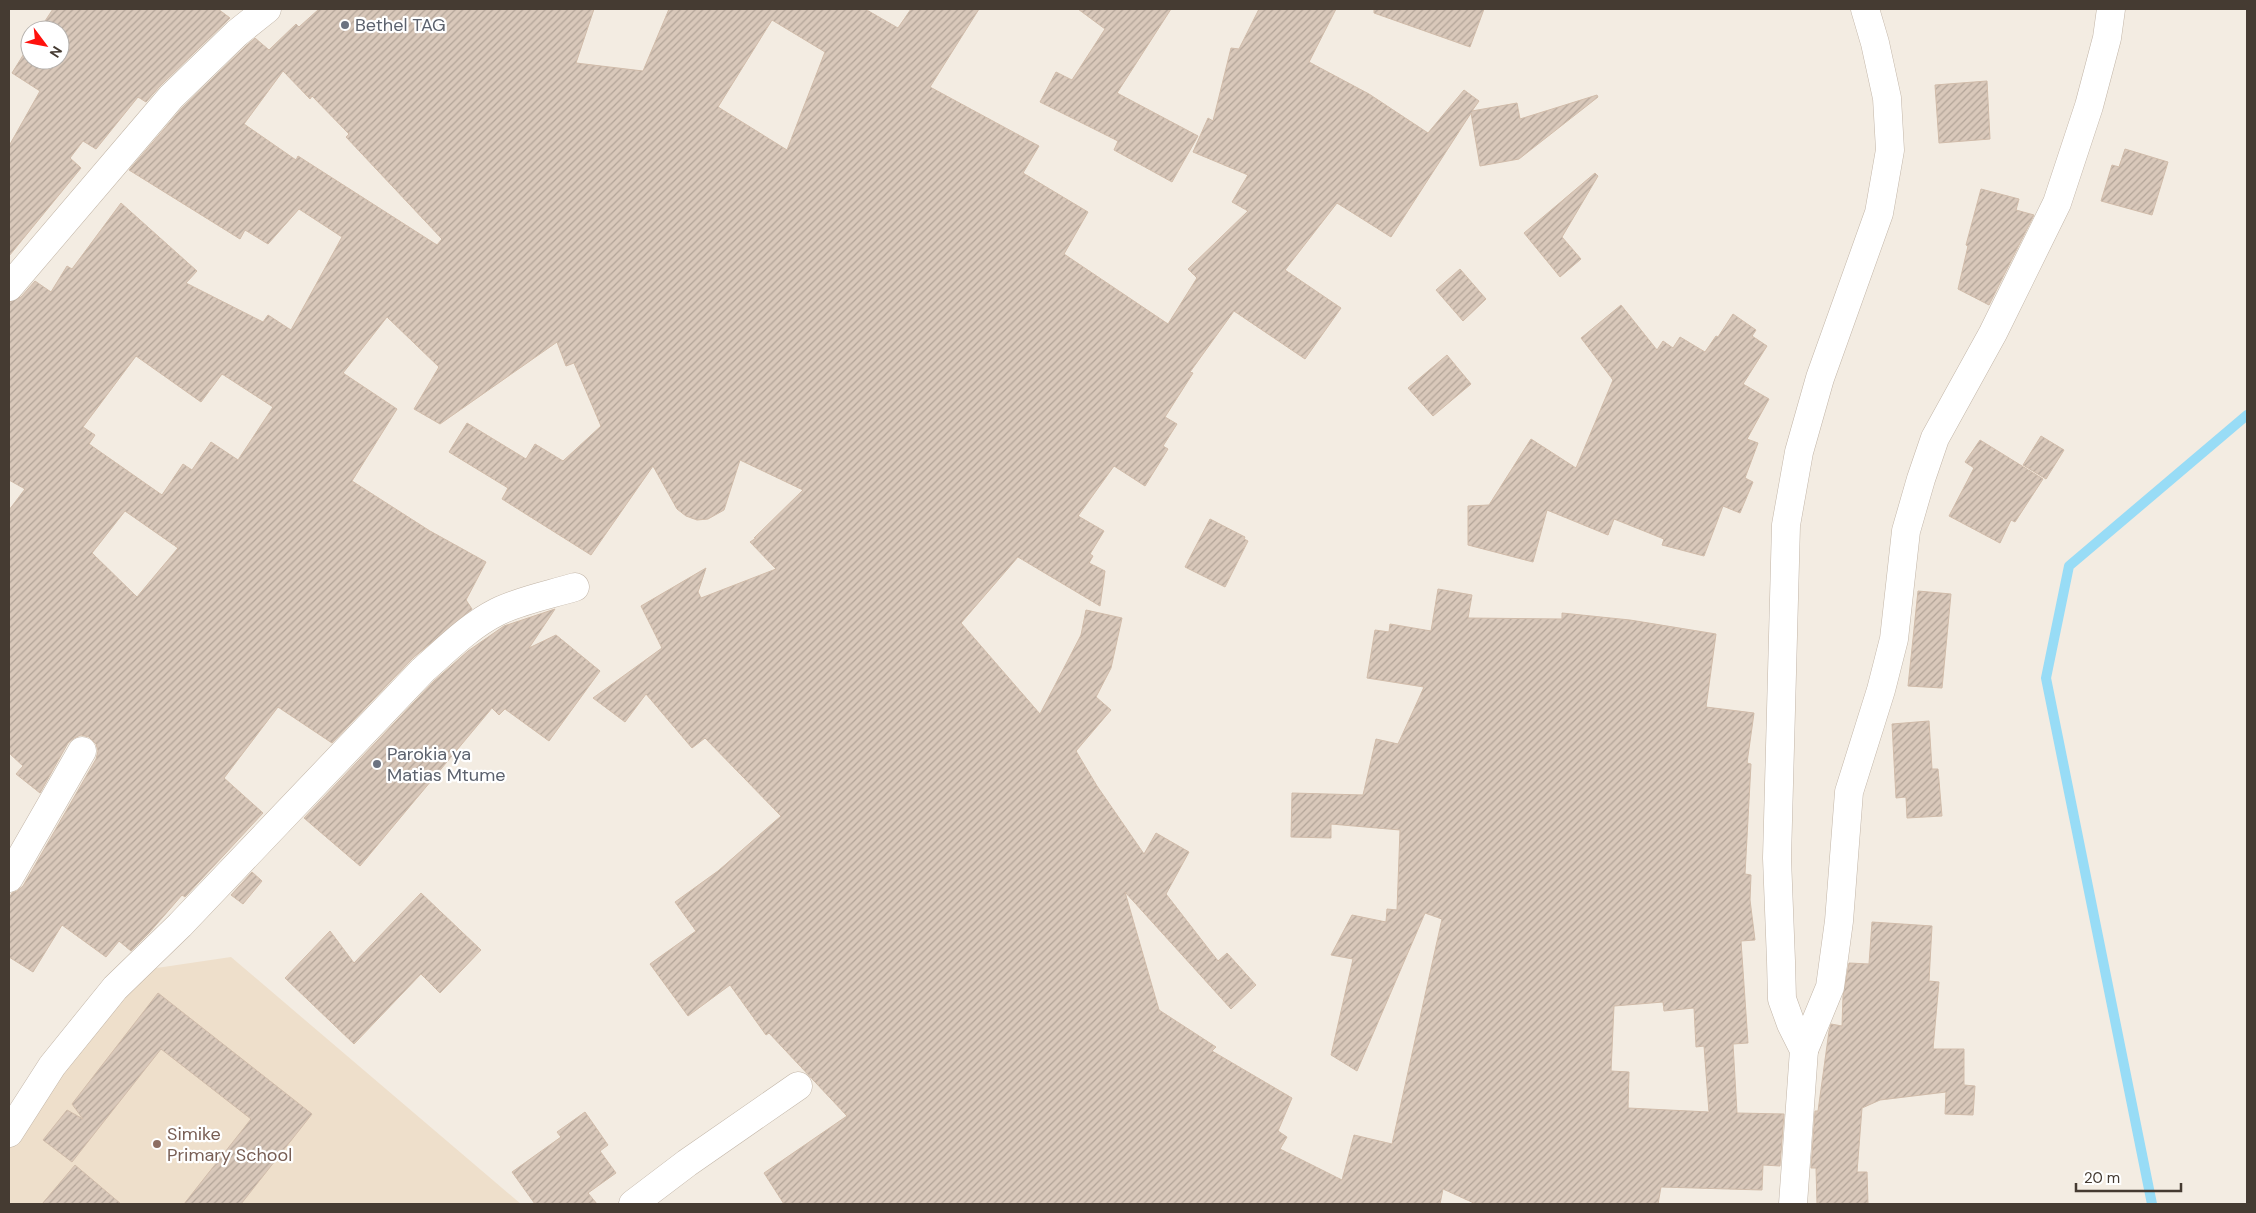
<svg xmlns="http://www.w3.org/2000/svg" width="2256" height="1213" viewBox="0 0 2256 1213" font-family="'DM Sans',sans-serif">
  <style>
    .education { fill: #eedfcb }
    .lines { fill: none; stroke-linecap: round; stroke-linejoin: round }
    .stream { stroke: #98dcf6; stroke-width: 10 }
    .building { fill: url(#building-hatch); stroke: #d1bcaa; fill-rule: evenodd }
    .minor-casing { stroke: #c2b5a7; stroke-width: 29 }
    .minor { stroke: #fff; stroke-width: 28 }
    .worship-dot { fill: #6b7280; stroke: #fff; stroke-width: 2 }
    .education-dot { fill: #8d6e63; stroke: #fff; stroke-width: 2 }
    .labels { text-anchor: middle; stroke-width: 4.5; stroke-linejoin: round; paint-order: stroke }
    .worship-label { font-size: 18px; fill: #5b616d; stroke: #fff; text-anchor: start }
    .education-label { font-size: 18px; fill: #785e54; stroke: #fff; text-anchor: start }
  </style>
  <defs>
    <pattern id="building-hatch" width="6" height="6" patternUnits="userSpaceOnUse" patternTransform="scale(1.25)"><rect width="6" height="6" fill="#d9c8ba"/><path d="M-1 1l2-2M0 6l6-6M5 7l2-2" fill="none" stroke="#b2a498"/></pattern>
  </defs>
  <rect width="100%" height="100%" fill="#f3ece2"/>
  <polygon class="education" points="231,957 521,1204 9,1204 9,1143 143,970"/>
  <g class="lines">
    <polyline class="stream" points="2152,1204 2046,678 2069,566 2247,415"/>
  </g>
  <g class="building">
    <polygon points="53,9 218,9 230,18 160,86 146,102 138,97 96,149 83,141 70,158 81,168 9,256 9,146 40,91 12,73 30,44 30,60 60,60 60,30 39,30"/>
    <path d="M319,9H594L576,63L643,71L669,9H865L898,28L911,9H979L930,87L1039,146L1023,173L1088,212L1064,254L1168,324L1197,278L1188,269L1248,211L1232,202L1248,175L1193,152L1208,118L1213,121L1231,48L1239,49L1259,9H1336L1309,62L1369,94L1428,133L1464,90L1479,101L1472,111L1517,103L1520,119L1597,95L1598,97L1519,159L1480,166L1471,113L1391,237L1337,203L1285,270L1341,308L1305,359L1234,311L1190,372L1193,373L1165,417L1177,424L1163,446L1168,449L1145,486L1114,466L1078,516L1104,531L1090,554L1093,556L1089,563L1105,571L1100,606L1018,557L961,623L1040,714L1081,635L1086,610L1122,618L1111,668L1096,697L1111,710L1076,751L1097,786L1144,854L1156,833L1189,852L1166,894L1218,961L1227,953L1256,985L1231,1009L1125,892L1159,1010L1216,1047L1212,1051L1292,1098L1278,1131L1287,1137L1280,1149L1342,1180L1354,1135L1392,1144L1442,919L1425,913L1357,1071L1331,1055L1353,959L1331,955L1352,915L1386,922L1387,909L1397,910L1400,830L1331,824V838L1291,837L1292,793L1363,795L1376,739L1398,744L1424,687L1367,678L1375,630L1389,632L1390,624L1431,631L1438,589L1472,595L1468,618L1562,619V613L1630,620L1716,634L1706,707L1754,713L1747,763L1751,764L1745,874L1751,875L1750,900L1755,940L1741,941L1748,1043L1733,1044L1737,1113L1784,1114L1780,1166L1763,1165L1762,1190L1661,1187L1658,1204H1476L1443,1189L1440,1204H784L764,1173L847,1116L769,1033L766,1035L730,985L688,1016L650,964L696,931L675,902L718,871L781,816L705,738L692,748L646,694L625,722L593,698L662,648L641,606L706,568L698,592L701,598L776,569L750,542L756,538H754L803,490L740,460L724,510L708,519L697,520L686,516L677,509L653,466L591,555L502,499L508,488L449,452L467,423L526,459L535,444L563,461L601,426L574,363L566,366L557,342L440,424L414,409L439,367L387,317L343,373L397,409L352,481L430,531L486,562L466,600L472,609L413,658L332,743L278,707L224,778L263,813L185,897L182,895L149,933L131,951L119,941L106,957L62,925L33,972L9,957V898L12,893L17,891L23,886L96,759L98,751L96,744L89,737L81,735L74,738L68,743L40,793L16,774L23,766L9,753V510L25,489L9,480V302L21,297L35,281L51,292L67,266L72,269L121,203L197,271L186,283L263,322L268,315L291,330L342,237L299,209L268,244L245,230L240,239L129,170L182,108L247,45L255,38L269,50L296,24L299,27ZM772,20L825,52L787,150L718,107ZM283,71L310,99L312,96L349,134L346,137L442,239L437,245L298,156L296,160L244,124ZM136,356L201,402L222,374L273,407L238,460L211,442L192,470L183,464L162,495L89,444L95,435L83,427ZM125,511L178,548L137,597L92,553ZM1663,1002L1664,1011L1694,1008L1696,1047L1704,1046L1709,1112L1628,1108L1629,1072L1611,1071L1614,1006Z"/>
    <polygon points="1078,9 1171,9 1117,93 1198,136 1172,182 1114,150 1118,141 1040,102 1056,72 1072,80 1105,29"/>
    <polygon points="1374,9 1484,9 1470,47 1374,13"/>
    <polygon points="1987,81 1990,139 1939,143 1935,85"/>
    <polygon points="2125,149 2168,162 2152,215 2101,201 2112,165 2119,167"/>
    <polygon points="1595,173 1598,176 1562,237 1581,259 1560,277 1524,233"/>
    <polygon points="1981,189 2019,199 2016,210 2034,215 1989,305 1958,289 1968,246 1966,245"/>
    <polygon points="1460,269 1486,299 1463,321 1436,290"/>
    <polygon points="1621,305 1657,350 1663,341 1673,348 1680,337 1705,352 1716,336 1718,337 1733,314 1756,330 1752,336 1767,346 1743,384 1769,399 1747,439 1758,443 1745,478 1753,482 1740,513 1723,506 1704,556 1662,545 1664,539 1614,519 1608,535 1547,510 1533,562 1468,545 1468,506 1489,505 1531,439 1576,468 1613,380 1581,338"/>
    <polygon points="1447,355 1471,384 1433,416 1408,388"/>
    <polygon points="2041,436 2064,450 2046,479 2023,465"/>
    <polygon points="1980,440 2043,479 2015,522 2011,520 2000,543 1949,516 1974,468 1965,462"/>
    <polygon points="1210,519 1245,537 1244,539 1248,541 1225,587 1185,567"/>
    <polygon points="1918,591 1951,594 1942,688 1908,686"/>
    <polygon points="555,609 529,648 556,635 600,671 549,741 505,709 499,715 492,708 360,866 304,818 434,681 468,651 504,626"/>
    <polygon points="1929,721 1932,769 1938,769 1942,816 1907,818 1906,797 1896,798 1892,724"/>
    <polygon points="252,872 262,881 243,904 231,895"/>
    <polygon points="421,893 481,950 440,993 421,974 354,1044 285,978 330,931 354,963"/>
    <polygon points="1872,922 1932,926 1929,981 1939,982 1933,1049 1964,1049 1964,1085 1975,1086 1973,1115 1945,1114 1946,1092 1880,1100 1862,1108 1857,1172 1867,1172 1868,1204 1817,1204 1816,1168 1811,1168 1815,1111 1818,1111 1829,1031 1831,1024 1842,1026 1843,996 1849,963 1869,964"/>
    <polygon points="158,993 312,1114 241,1204 184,1204 251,1119 161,1049 72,1162 43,1140 67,1110 83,1119 72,1104"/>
    <polygon points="585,1112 608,1145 600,1151 616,1173 588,1193 597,1204 535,1204 512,1172 561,1137 557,1132"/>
    <polygon points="75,1165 121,1204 42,1204"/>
  </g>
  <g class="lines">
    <defs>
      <g id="minor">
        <polyline points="9,287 171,97 237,33 267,9"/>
        <polyline points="9,878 82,751"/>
        <polyline points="1804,1050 1830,987 1839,921 1849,792 1881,690 1894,639 1906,531 1921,479 1935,438 1993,333 2057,203 2089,106 2107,38 2111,9"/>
        <path d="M9,1133L52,1066L115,988L180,925L423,670C446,650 469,626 497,612C521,600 549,595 575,587"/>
        <polyline points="633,1204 687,1163 798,1086"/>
        <polyline points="1793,1204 1804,1050 1791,1024 1782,999 1781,961 1777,858 1786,525 1799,452 1820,378 1879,213 1890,150 1887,98 1875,43 1865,9"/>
      </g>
    </defs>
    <use href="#minor" class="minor-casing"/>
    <use href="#minor" class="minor"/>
  </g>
  <g class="worship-dot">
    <circle cx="345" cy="25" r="5"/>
    <circle cx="377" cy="764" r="5"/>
  </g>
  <circle class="education-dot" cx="157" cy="1144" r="5"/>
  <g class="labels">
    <g class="worship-label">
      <text x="355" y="31">Bethel TAG</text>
      <text x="387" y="760">Parokia ya<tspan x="387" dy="21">Matias Mtume</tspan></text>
    </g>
    <g class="education-label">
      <text x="167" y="1140">Simike<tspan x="167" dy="21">Primary School</tspan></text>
    </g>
  </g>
  <rect width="2256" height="1213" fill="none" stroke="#453b32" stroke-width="20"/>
  <g transform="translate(45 45) rotate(122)"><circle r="24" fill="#ffffff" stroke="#b5b1ad"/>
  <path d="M0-4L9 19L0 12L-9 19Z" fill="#ff120d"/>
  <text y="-8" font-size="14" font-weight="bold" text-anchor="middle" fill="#453b32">N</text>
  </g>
  <path d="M2076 1183v8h105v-8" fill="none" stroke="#453b32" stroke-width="2.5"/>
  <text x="2084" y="1183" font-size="15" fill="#453b32" stroke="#ffffff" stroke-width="4" paint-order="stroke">20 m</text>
</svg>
